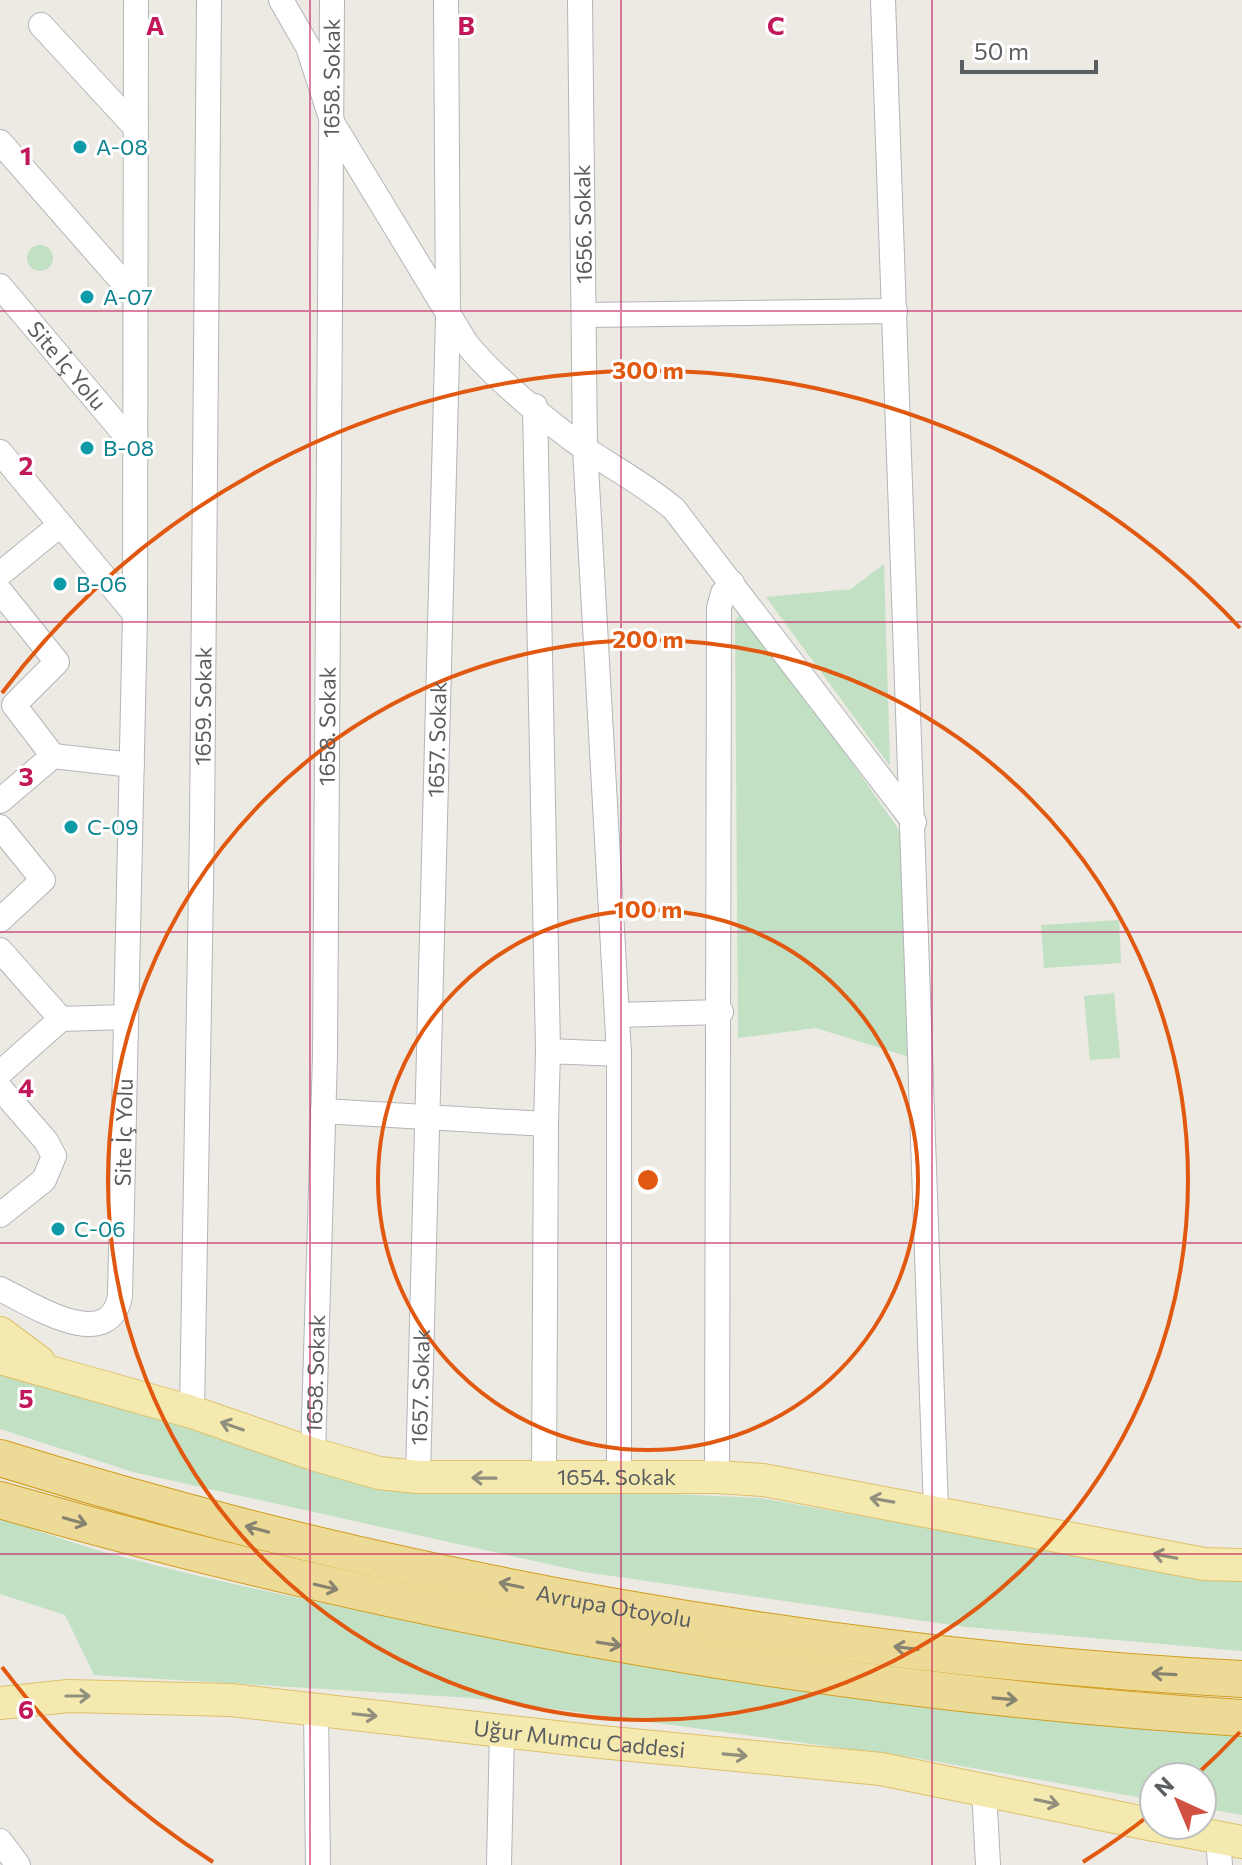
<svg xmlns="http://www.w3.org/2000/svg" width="1242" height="1865" viewBox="0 0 1242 1865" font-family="Commissioner,sans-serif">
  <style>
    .green { fill: #c2e0c3 }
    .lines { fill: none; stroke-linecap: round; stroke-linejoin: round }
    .minor-casing { stroke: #b3b5b8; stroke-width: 26 }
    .major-casing { stroke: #dec06a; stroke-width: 34 }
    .highway-casing { stroke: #d19d1e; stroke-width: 38 }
    .minor { stroke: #fff; stroke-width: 24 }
    .major { stroke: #f4eab0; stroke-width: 32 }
    .highway { stroke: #eeda97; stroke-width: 36 }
    .oneway { stroke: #918f7d }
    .oneway2 { stroke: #878371 }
    .grid { fill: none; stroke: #c2185b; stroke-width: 2; stroke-opacity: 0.55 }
    .ring { fill: none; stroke: #e15910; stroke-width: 4 }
    .culture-dot { fill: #0f9aa8; stroke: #fff; stroke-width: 3 }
    .labels { text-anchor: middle; stroke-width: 6; stroke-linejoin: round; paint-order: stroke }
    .street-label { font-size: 22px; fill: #5b5e61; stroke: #fff }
    .culture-label { font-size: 22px; fill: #0d838f; stroke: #fff; text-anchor: start }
    .grid-label { font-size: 26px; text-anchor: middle; font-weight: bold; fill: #c2185b; stroke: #fff; stroke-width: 6; stroke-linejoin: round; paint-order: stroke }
    .centre { fill: #e15910; stroke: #fff; stroke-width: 4 }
    .ring-label { font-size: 24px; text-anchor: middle; font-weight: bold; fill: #e15910; stroke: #fff; stroke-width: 6; stroke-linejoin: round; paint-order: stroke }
  </style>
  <rect width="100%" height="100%" fill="#eceae3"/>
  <g class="green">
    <circle cx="40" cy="258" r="13"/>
    <polygon points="884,564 890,766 766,597 851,589"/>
    <polygon points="741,614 749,615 901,833 909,1057 816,1028 738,1038 735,620"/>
    <polygon points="1119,920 1121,963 1044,968 1041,925"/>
    <polygon points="1114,993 1120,1058 1090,1060 1084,996"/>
    <polygon points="0,1370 389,1481 760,1498 1201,1577 1242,1577 1242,1651 966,1627 584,1572 133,1472 0,1429"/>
    <path d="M0,1518C38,1530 76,1545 115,1555C227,1585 342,1607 456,1630C716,1683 977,1721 1242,1735V1815L1202,1808V1777H1154V1800L916,1758L473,1698L94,1675L65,1615L0,1594Z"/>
  </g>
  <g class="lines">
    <defs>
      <g id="minor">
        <path d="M281,0L308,47L333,124L466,343C494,378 550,424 587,450C617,470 647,486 674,509L914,822"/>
        <polyline points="883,0 936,1510"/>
        <polyline points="41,25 136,128"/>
        <polyline points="0,142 134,295"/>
        <path id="s1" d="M0,286L133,444"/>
        <polyline points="584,315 895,311"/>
        <polyline points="535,406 548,1051"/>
        <polyline points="0,452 135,614"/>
        <polyline points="0,574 60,525"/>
        <polyline points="0,591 57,662 14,705 53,756 0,801"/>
        <polyline points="53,756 132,765"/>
        <polyline points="0,827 43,880 0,920"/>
        <polyline points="0,950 61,1019 0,1073"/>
        <polyline points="617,1015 721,1012"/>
        <polyline points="61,1019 125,1017"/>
        <polyline points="0,1088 46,1141 54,1156 44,1180 0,1215"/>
        <polyline points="323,1111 546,1124 548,1051 619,1054 585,448 580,0"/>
        <path id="s2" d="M0,1289C30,1303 109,1356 120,1296L135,614L136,0"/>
        <path id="s3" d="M192,1412L202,828L209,0"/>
        <path id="s4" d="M313,1454L325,1056L332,0"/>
        <path id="s5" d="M418,1477L448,317L446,0"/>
        <polyline points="717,1477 719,608 723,593 732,583"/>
        <polyline points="544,1479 546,1124"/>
        <polyline points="619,1479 619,1054"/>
        <polyline points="316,1710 318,1865"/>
        <polyline points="984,1789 988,1865"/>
        <polyline points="1218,1838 1220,1865"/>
        <polyline points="0,1841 18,1865"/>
        <polyline points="499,1865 502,1731"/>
      </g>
      <g id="major">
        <polyline points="0,1333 39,1362"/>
        <path id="s6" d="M0,1358L192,1412L313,1454L379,1473L418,1477H717L763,1480L1204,1564L1242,1565"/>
        <path id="s7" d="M0,1703L69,1696L231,1700L591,1741L881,1769L1154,1825"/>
        <polyline points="1155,1825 1242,1842"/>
      </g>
      <g id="highway">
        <path id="s8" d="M0,1458C398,1582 826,1657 1242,1679"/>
        <path d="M0,1500C406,1617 820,1691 1242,1718"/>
      </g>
    </defs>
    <use href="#minor" class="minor-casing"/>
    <use href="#major" class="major-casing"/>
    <use href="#highway" class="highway-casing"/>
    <use href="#minor" class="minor"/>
    <use href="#major" class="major"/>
    <use href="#highway" class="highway"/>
  </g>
  <defs><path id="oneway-shaft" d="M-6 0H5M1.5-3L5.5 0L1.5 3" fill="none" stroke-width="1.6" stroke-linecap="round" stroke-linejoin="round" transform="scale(2)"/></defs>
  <g class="oneway">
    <use href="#oneway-shaft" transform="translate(232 1426) rotate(-161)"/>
    <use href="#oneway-shaft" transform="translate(484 1478) rotate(-179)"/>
    <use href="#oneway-shaft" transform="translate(882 1500) rotate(-170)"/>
    <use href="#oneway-shaft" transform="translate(1165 1556) rotate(-169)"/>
    <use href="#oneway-shaft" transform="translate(78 1696)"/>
    <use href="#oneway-shaft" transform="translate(365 1715) rotate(6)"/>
    <use href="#oneway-shaft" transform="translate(735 1755) rotate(5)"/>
    <use href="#oneway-shaft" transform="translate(1047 1802) rotate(12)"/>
  </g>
  <g class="oneway2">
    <use href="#oneway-shaft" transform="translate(75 1521) rotate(16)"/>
    <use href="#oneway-shaft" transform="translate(257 1529) rotate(-165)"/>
    <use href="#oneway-shaft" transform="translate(511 1585) rotate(-168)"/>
    <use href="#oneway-shaft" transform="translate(326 1587) rotate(13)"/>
    <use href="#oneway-shaft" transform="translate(609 1644) rotate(9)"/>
    <use href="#oneway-shaft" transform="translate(906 1648) rotate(-173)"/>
    <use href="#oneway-shaft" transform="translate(1164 1674) rotate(-177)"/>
    <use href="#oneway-shaft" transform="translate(1005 1699) rotate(5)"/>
  </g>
  <path class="grid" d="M310,0V1865M621,0V1865M932,0V1865M0,311H1242M0,622H1242M0,932H1242M0,1243H1242M0,1554H1242"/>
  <g class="ring">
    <circle cx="648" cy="1180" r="270"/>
    <circle cx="648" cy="1180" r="540"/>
    <path d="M1240 1732A809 809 0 0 1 1195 1776M1152 1813A809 809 0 0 1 1083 1862M213 1862A809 809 0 0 1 2 1667M2 693A809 809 0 0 1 1240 628"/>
  </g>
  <g class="culture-dot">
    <circle cx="80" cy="147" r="8"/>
    <circle cx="87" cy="297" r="8"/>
    <circle cx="87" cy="448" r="8"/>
    <circle cx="60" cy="584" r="8"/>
    <circle cx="71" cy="827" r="8"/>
    <circle cx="58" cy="1229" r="8"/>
  </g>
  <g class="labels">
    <g class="street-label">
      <text dy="8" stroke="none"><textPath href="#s4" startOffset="1376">1658. Sokak</textPath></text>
      <text transform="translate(583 224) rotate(-91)" y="8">1656. Sokak</text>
      <text dy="8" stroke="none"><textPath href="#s1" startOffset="104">Site İç Yolu</textPath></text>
      <text dy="8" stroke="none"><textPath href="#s3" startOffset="706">1659. Sokak</textPath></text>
      <text dy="8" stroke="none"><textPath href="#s4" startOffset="728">1658. Sokak</textPath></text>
      <text dy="8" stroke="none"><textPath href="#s5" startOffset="738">1657. Sokak</textPath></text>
      <text dy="8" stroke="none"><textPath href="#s2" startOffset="306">Site İç Yolu</textPath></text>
      <text dy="8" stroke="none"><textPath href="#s4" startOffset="80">1658. Sokak</textPath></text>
      <text dy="8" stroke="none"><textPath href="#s5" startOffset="90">1657. Sokak</textPath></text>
      <text dy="8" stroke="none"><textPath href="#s6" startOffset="634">1654. Sokak</textPath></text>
      <text dy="8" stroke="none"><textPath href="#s8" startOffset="632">Avrupa Otoyolu</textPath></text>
      <text dy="8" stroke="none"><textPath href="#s7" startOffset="582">Uğur Mumcu Caddesi</textPath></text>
    </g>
    <g class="culture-label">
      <text x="96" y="155">A-08</text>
      <text x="103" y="305">A-07</text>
      <text x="103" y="456">B-08</text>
      <text x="76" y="592">B-06</text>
      <text x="87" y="835">C-09</text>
      <text x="74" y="1237">C-06</text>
    </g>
  </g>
  <g class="grid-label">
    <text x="155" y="35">A</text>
    <text x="466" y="35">B</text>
    <text x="776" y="35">C</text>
    <text x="26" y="165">1</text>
    <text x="26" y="475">2</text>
    <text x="26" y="786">3</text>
    <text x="26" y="1097">4</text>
    <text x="26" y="1408">5</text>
    <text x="26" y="1719">6</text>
  </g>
  <circle cx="648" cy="1180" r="12" class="centre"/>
  <g class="ring-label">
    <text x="648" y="379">300 m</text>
    <text x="648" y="648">200 m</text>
    <text x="648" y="918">100 m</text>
  </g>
  <g transform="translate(1178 1801) rotate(316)"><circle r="38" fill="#ffffff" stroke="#bdbfc0" stroke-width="2"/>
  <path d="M0-6L14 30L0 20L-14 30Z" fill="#d15143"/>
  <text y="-12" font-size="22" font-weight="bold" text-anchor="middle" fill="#5b5e61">N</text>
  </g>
  <path d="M962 60v12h134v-12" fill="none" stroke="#5b5e61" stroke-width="4"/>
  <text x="974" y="60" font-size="24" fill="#5b5e61" stroke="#ffffff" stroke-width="6" paint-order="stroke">50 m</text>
</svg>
